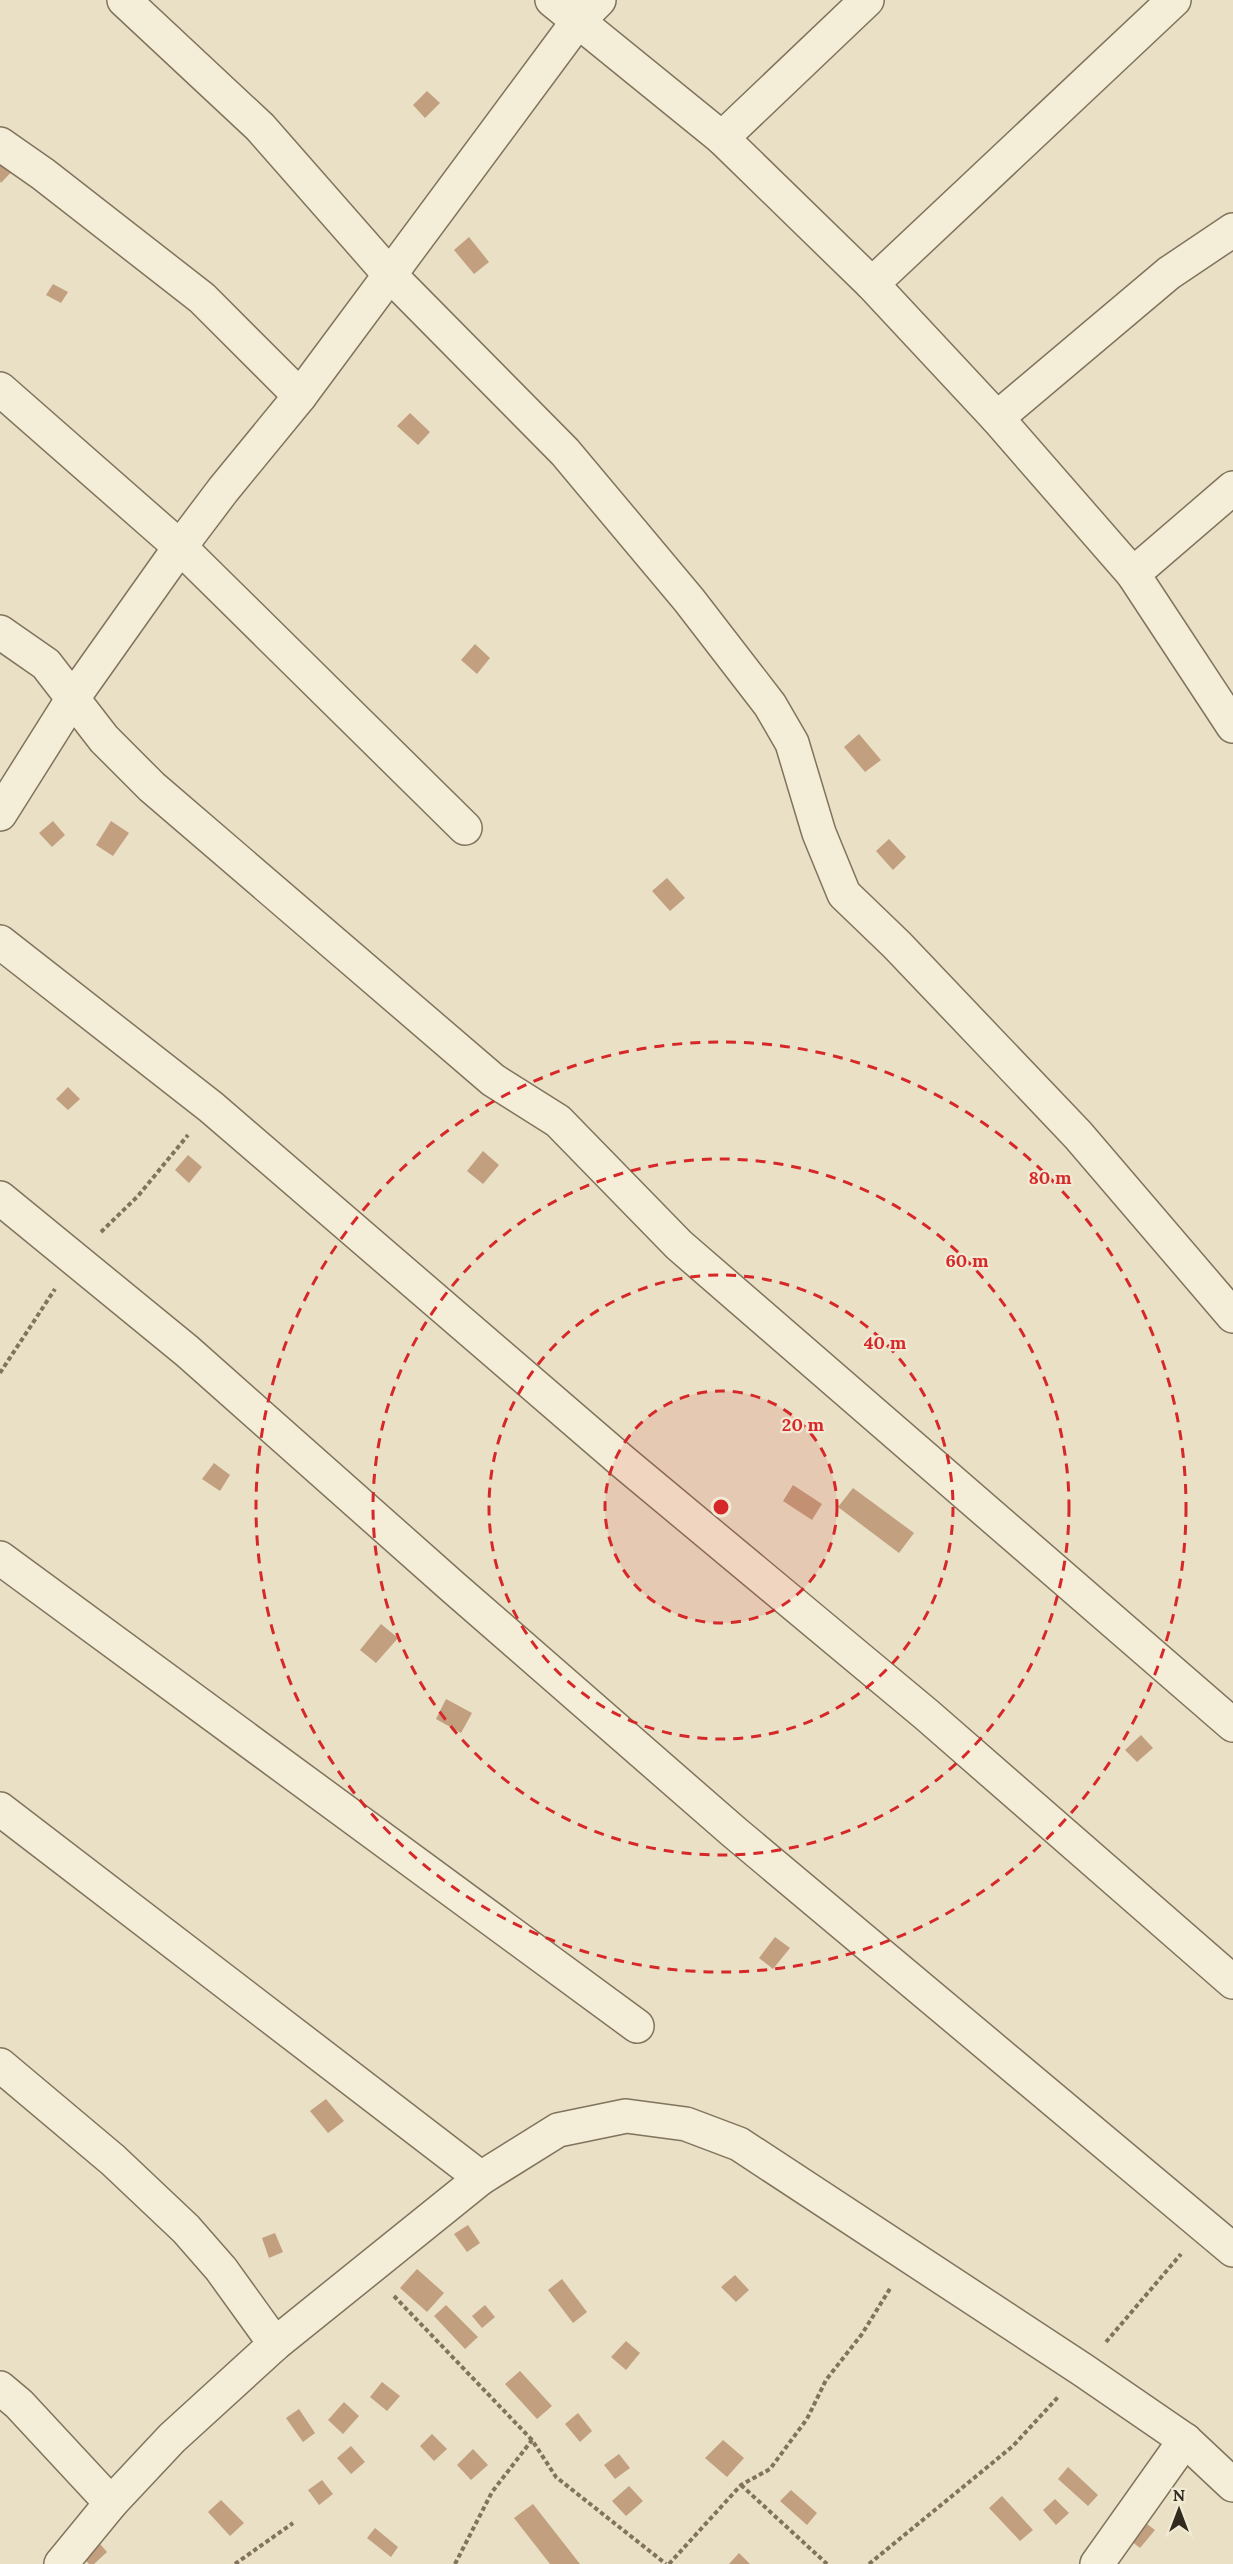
<svg xmlns="http://www.w3.org/2000/svg" width="1233" height="2564" viewBox="0 0 1233 2564" font-family="Lora,serif">
  <style>
    .building { fill: #c29f7f }
    .lines { fill: none; stroke-linecap: round; stroke-linejoin: round }
    .minor-casing { stroke: #81735d; stroke-width: 36 }
    .path { stroke: #81735d; stroke-width: 4; stroke-dasharray: 4.5 3; stroke-linecap: butt }
    .minor { stroke: #f4edd7; stroke-width: 33 }
    .ring { fill: none; stroke: #d62828; stroke-width: 3; stroke-dasharray: 10 8 }
    .centre { fill: #d62828; stroke: #f1ead4; stroke-width: 3 }
    .ring-label { font-size: 18px; text-anchor: middle; font-weight: bold; fill: #d62828; stroke: #f1ead4; stroke-width: 4.5; stroke-linejoin: round; paint-order: stroke }
  </style>
  <rect width="100%" height="100%" fill="#e9e0c5"/>
  <g class="building">
    <polygon points="427,91 440,103 425,118 413,105"/>
    <polygon points="0,157 15,168 1,183 0,181"/>
    <polygon points="469,237 489,262 474,274 454,250"/>
    <polygon points="53,284 68,292 61,303 46,295"/>
    <polygon points="410,413 430,432 418,445 397,426"/>
    <polygon points="475,644 490,658 477,674 461,660"/>
    <polygon points="859,734 881,760 865,772 844,747"/>
    <polygon points="53,821 65,835 52,847 39,833"/>
    <polygon points="111,821 129,833 113,856 96,845"/>
    <polygon points="889,839 906,857 893,870 876,851"/>
    <polygon points="667,878 685,898 670,911 652,891"/>
    <polygon points="68,1087 80,1099 68,1110 56,1099"/>
    <polygon points="483,1151 499,1165 483,1184 467,1171"/>
    <polygon points="188,1155 202,1167 189,1183 175,1170"/>
    <polygon points="214,1463 230,1475 220,1491 202,1479"/>
    <polygon points="793,1485 822,1504 812,1520 783,1501"/>
    <polygon points="853,1488 914,1533 899,1553 838,1507"/>
    <polygon points="381,1624 398,1638 376,1663 360,1650"/>
    <polygon points="446,1699 472,1713 461,1733 436,1719"/>
    <polygon points="1141,1735 1153,1748 1137,1762 1125,1750"/>
    <polygon points="775,1937 790,1948 773,1969 759,1958"/>
    <polygon points="326,2099 344,2121 328,2133 310,2111"/>
    <polygon points="468,2225 480,2243 467,2252 454,2234"/>
    <polygon points="275,2233 283,2252 269,2258 262,2238"/>
    <polygon points="417,2269 444,2293 427,2312 400,2288"/>
    <polygon points="735,2275 749,2290 736,2302 721,2287"/>
    <polygon points="562,2279 587,2312 573,2323 548,2290"/>
    <polygon points="446,2305 478,2337 465,2349 434,2316"/>
    <polygon points="485,2305 495,2317 482,2328 472,2316"/>
    <polygon points="626,2341 640,2353 626,2370 611,2357"/>
    <polygon points="520,2371 552,2406 537,2419 505,2384"/>
    <polygon points="382,2382 400,2396 387,2411 370,2397"/>
    <polygon points="344,2402 359,2416 343,2434 328,2420"/>
    <polygon points="299,2409 315,2433 303,2442 286,2418"/>
    <polygon points="578,2413 592,2431 580,2442 565,2424"/>
    <polygon points="432,2434 447,2449 434,2461 420,2446"/>
    <polygon points="723,2440 744,2458 727,2477 705,2458"/>
    <polygon points="351,2446 365,2462 351,2474 337,2458"/>
    <polygon points="473,2449 488,2465 471,2480 457,2465"/>
    <polygon points="619,2454 630,2468 615,2479 604,2465"/>
    <polygon points="1068,2467 1098,2495 1088,2506 1058,2479"/>
    <polygon points="322,2480 333,2494 319,2505 308,2490"/>
    <polygon points="629,2486 643,2501 626,2516 612,2501"/>
    <polygon points="791,2490 817,2513 807,2525 780,2501"/>
    <polygon points="1002,2496 1033,2530 1020,2541 989,2508"/>
    <polygon points="1055,2499 1069,2513 1056,2525 1043,2510"/>
    <polygon points="221,2500 244,2523 230,2536 208,2512"/>
    <polygon points="533,2504 580,2564 550,2564 514,2518"/>
    <polygon points="1135,2515 1155,2530 1140,2548 1121,2533"/>
    <polygon points="375,2528 398,2547 391,2557 367,2538"/>
    <polygon points="95,2538 107,2552 94,2564 89,2564 79,2553"/>
    <polygon points="739,2553 750,2564 729,2564"/>
  </g>
  <g class="lines">
    <defs>
      <g id="minor">
        <polyline points="124,0 260,127 390,275 565,452 689,600 770,705 792,743 819,833 844,894 897,945 1078,1135 1233,1316"/>
        <polyline points="552,0 722,138 872,284 997,418 1133,574 1233,726"/>
        <polyline points="722,138 867,0"/>
        <polyline points="0,144 43,174 202,298 300,396"/>
        <polyline points="872,284 1174,0"/>
        <polyline points="0,389 180,547 465,828"/>
        <polyline points="997,418 1169,273 1233,230"/>
        <polyline points="1133,574 1233,488"/>
        <polyline points="0,632 46,664 104,739 152,787 493,1080 558,1121 679,1245 1233,1725"/>
        <polyline points="0,814 73,698 180,547 223,490 300,396 578,21 599,0"/>
        <polyline points="0,942 211,1107 622,1461 927,1715 1233,1982"/>
        <polyline points="0,1198 187,1351 453,1587 734,1832 1233,2250"/>
        <polyline points="0,1558 637,2026"/>
        <polyline points="0,1809 481,2178"/>
        <polyline points="0,2065 113,2160 186,2229 221,2269 275,2344"/>
        <polyline points="0,2388 19,2404 111,2503"/>
        <polyline points="61,2564 111,2503 172,2438 275,2344 481,2178 558,2130 626,2116 686,2124 739,2144 1083,2370 1185,2440 1233,2485"/>
        <polyline points="1097,2564 1185,2440"/>
      </g>
    </defs>
    <use href="#minor" class="minor-casing"/>
    <g class="path">
      <polyline points="101,1232 138,1196 188,1135"/>
      <polyline points="0,1373 55,1289"/>
      <polyline points="394,2296 532,2440 556,2477 666,2564"/>
      <polyline points="1106,2342 1181,2254"/>
      <polyline points="741,2485 827,2564"/>
      <polyline points="235,2564 293,2523"/>
      <polyline points="455,2564 492,2492 532,2440"/>
      <polyline points="669,2564 741,2485 770,2469 807,2419 826,2380 862,2334 891,2287"/>
      <polyline points="869,2564 1013,2446 1058,2397"/>
    </g>
    <use href="#minor" class="minor"/>
  </g>
  <circle cx="721" cy="1507" r="116" fill="#d62828" fill-opacity=".12"/>
  <g class="ring">
    <circle cx="721" cy="1507" r="116"/>
    <circle cx="721" cy="1507" r="232"/>
    <circle cx="721" cy="1507" r="348"/>
    <circle cx="721" cy="1507" r="465"/>
  </g>
  <circle cx="721" cy="1507" r="9" class="centre"/>
  <g class="ring-label">
    <text x="1050" y="1184">80 m</text>
    <text x="967" y="1267">60 m</text>
    <text x="885" y="1349">40 m</text>
    <text x="803" y="1431">20 m</text>
  </g>
  <g transform="translate(1179 2510)" stroke="#f1ead4" stroke-width="4.5" paint-order="stroke">
  <path d="M0-4.5L10 22L0 15L-10 22Z" fill="#332a1f"/>
  <text y="-9" font-size="16" font-weight="bold" text-anchor="middle" fill="#332a1f">N</text>
  </g>
</svg>
